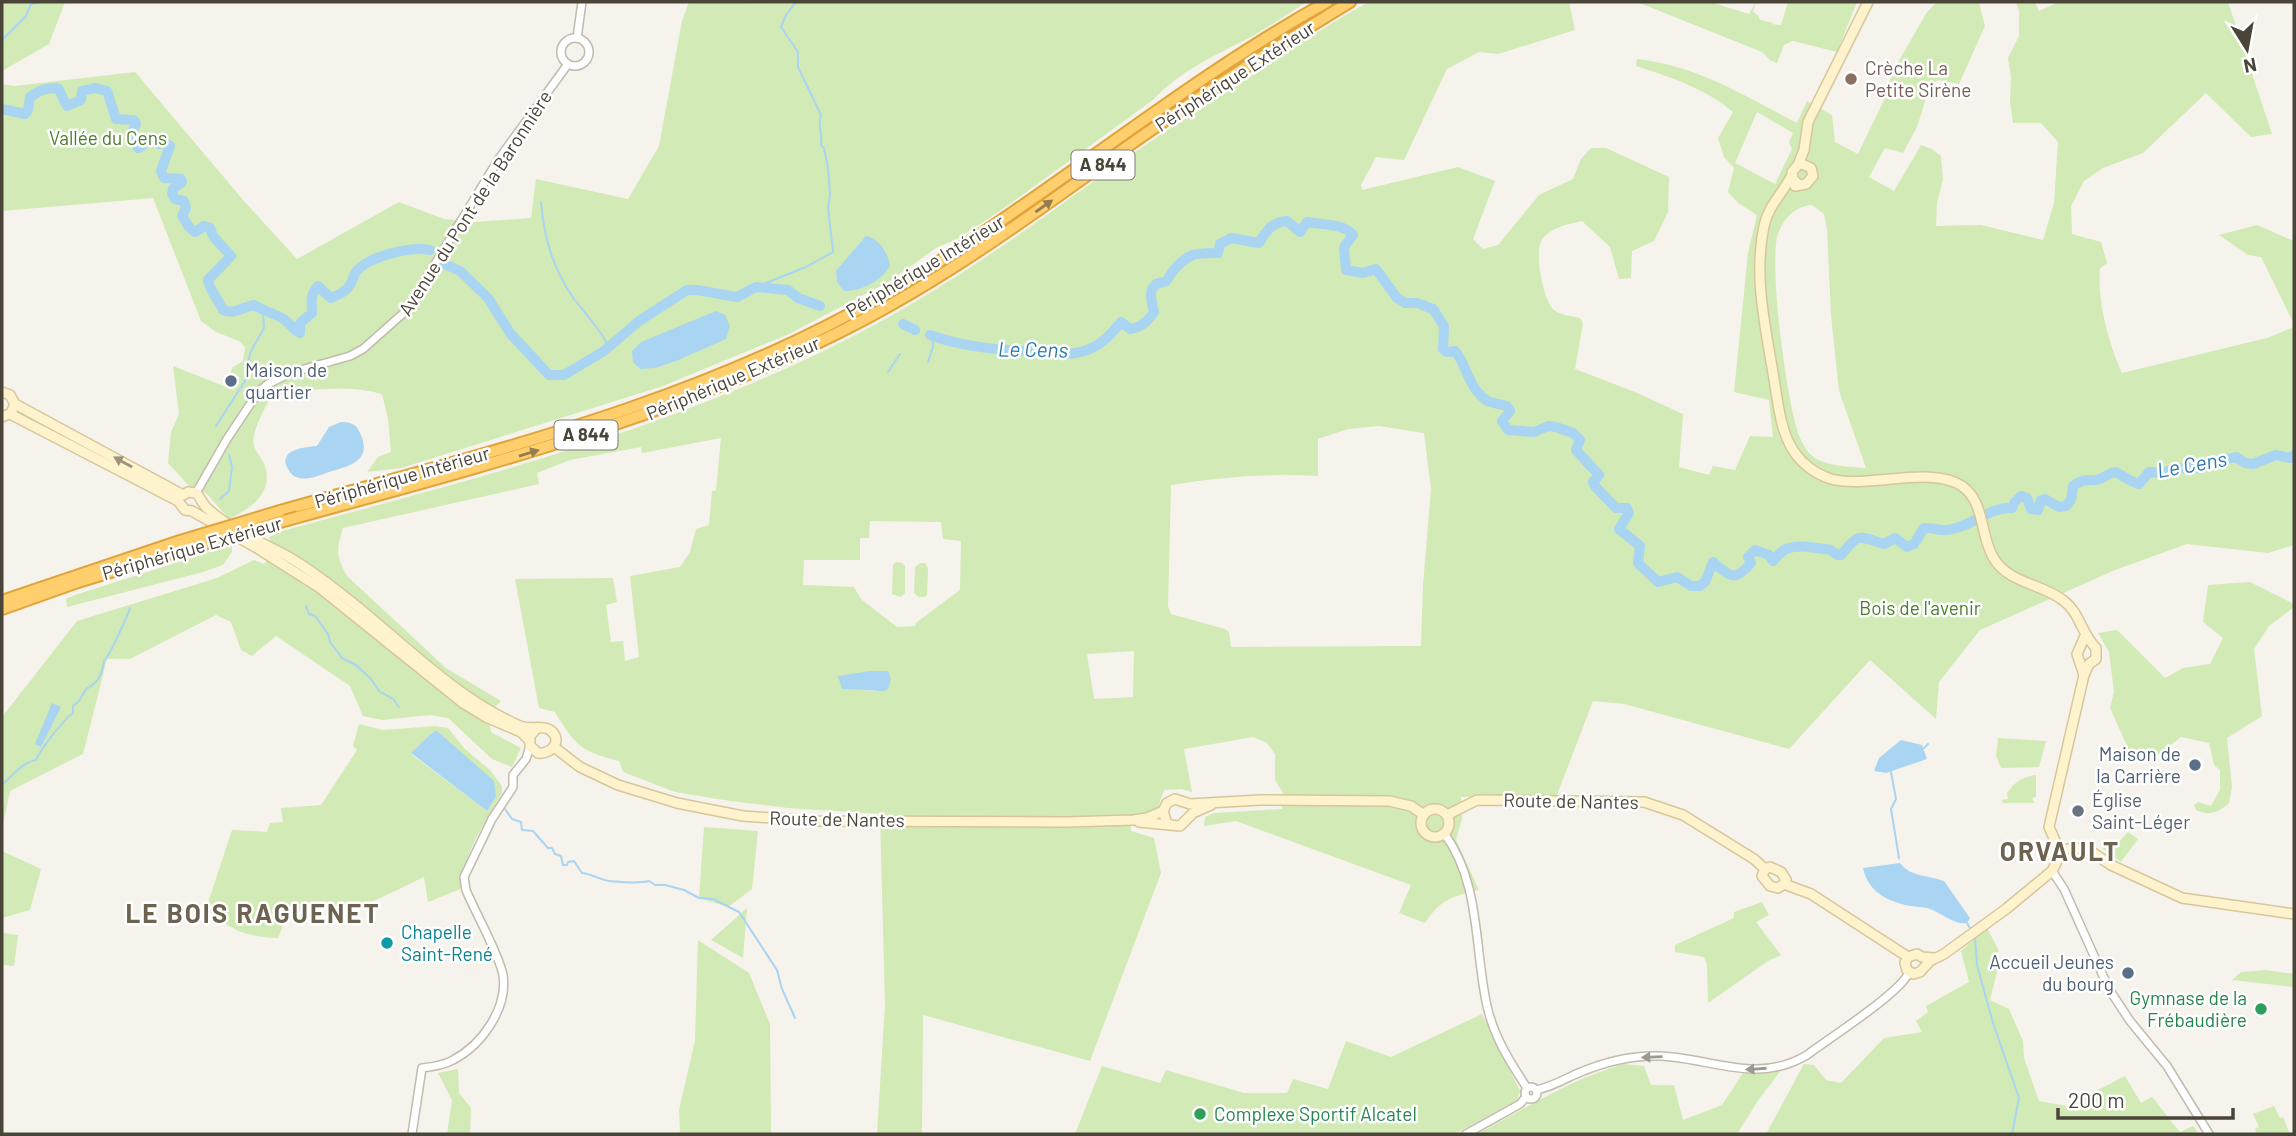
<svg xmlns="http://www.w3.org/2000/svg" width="2296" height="1136" viewBox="0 0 2296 1136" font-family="Barlow,sans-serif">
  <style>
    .green { fill: #d2eab5; fill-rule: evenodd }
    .water { fill: #a9d4f2 }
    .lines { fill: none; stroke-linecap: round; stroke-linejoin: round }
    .stream { stroke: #a9d4f2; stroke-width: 2 }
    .river { stroke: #a9d4f2; stroke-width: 10 }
    .tertiary-casing { stroke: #c2bbae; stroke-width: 10 }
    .secondary-casing { stroke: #d6c79b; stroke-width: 12 }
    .motorway-casing { stroke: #e0a43c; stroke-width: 14 }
    .tertiary { stroke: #fff; stroke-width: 7 }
    .secondary { stroke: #fff3cd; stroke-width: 9 }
    .motorway { stroke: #ffcf6e; stroke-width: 10 }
    .motorway-bridge-casing { stroke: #e0a43c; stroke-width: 14; stroke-linecap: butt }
    .motorway-bridge { stroke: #ffcf6e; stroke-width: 10 }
    .oneway { fill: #937c4e }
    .oneway2 { fill: #9c937c }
    .oneway3 { fill: #9c9892 }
    .education-dot { fill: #8d6e63; stroke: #fff; stroke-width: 2.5 }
    .service-dot { fill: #5c6f8a; stroke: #fff; stroke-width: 2.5 }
    .worship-dot { fill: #6b7280; stroke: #fff; stroke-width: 2.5 }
    .culture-dot { fill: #0f9aa8; stroke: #fff; stroke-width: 2.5 }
    .leisure-dot { fill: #2e9e5b; stroke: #fff; stroke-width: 2.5 }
    .labels { text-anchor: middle; stroke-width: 5; stroke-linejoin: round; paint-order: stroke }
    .shield { fill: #fff; stroke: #817c74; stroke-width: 2 }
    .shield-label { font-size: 18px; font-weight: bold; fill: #4b4439 }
    .education-label { font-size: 19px; fill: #785e54; stroke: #fff; text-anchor: start }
    .street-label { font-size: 19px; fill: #4b4439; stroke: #fff }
    .park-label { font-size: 19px; fill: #4a7f2a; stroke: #fff }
    .service-label { font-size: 19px; fill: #4e5e75; stroke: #fff; text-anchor: end }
    .worship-label { font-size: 19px; fill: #5b616d; stroke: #fff; text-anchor: start }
    .culture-label { font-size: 19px; fill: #0d838f; stroke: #fff; text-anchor: start }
    .leisure-label { font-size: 19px; fill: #27864d; stroke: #fff; text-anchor: end }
    .water-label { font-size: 21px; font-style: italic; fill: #2e7ab2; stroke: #fff }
    .district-label { font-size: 26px; font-weight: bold; letter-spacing: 2px; fill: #6e6250; stroke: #fff }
  </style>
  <rect width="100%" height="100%" fill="#f6f3ec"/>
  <g class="green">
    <polygon points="2,2 65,2 49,44 2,71"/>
    <path d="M689,2L793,4L795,2H1307C1287,14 1268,28 1247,39C1212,57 1180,71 1153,100L1000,211L957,239L936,248L890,281L789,334L663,386L401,468L367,472L378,457L391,452L388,419L382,394C347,384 308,390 272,395C265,408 251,431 254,446C256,453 263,459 265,466C273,494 251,508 229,519L207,494L189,486L168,463L171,432L179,414L173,366L234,390L239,377L231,373L232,368L243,361L245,347L239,341L216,332L201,321L153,198L2,211V84L14,86L135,72L244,201L297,259L399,202L444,219L475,222L531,218L536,179L628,199L659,146L682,21Z"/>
    <path d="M1369,2H1569L1575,30L1498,54L1479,52L1447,69L1404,160L1376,157L1361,185L1362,190L1458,167L1495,181L1473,239L1483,249L1498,245L1539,195L1573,179L1581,159L1591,148H1606L1669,177L1668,212L1654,241L1632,251L1631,278L1619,279L1610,247L1582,221C1569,224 1552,227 1543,238C1533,249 1543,301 1554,310C1560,315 1572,316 1580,318L1583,323L1575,369L1635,392L1683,414L1679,467L1709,475L1713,466L1735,470L1750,436L1773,437L1769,400L1734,392L1748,253L1757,215L1738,203L1728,192L1734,168L1724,157L1718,138L1733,112C1705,88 1670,77 1636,66L1637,59C1698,66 1743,95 1797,123L1807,101L1832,115L1835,142L1858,154L1883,102L1893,71L1927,12L1937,2H1979L1985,26L1959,84L1938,80L1930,86L1917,127L1903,153L1885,148L1869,177L1894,191L1921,145L1932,149L1941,156L1943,179L1937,203L1936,226L1981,225L2043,240L2054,203L2058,142L2041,123H2013L2010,102L2011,77L2008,58L2019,36V11L2016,2H2035L2039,11L2059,2H2228L2272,134L2251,137L2206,93L2143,153L2103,168L2084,181L2071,206L2072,234L2101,242L2107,263L2100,269C2097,301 2109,344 2122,373L2267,338L2294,327V545L2268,553L2187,544L2115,570L1980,630L1939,682L1936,719L1870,660L1789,749L1624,704L1593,701L1557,795L1461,797L1462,819L1456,840L1479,890C1452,896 1440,900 1425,923L1399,913L1411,885L1236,821L1204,826L1205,817L1214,813L1282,809L1283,793L1275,780V754L1267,743L1253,737L1184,749L1192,792L1181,789L1164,790L1157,810L1129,817L1131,831L1154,838L1161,873L1090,1061L923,1015L922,1134H877L885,1005L880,814L788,808L730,801L675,792L623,772L619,761C581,751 576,747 555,712L539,708L515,579L613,578L617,602L606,605L611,642L623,641L625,661L639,657L630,576L680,567L690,552L696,529L709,525L712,491L716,490L721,438L642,453L641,447L570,460L537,473L539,484L343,528C336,550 336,556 347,576L446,668L501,701L488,714L491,732L521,748L512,767L492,759L448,718L430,715L382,720L363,716L350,686L276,636L252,656L241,650L231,622L216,615L130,659H107L83,754L10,791L2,829V717L77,621L217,578L254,560L264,564L274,553L269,537L282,531C493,474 712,419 903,309C983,263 1056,208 1132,154C1167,130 1203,107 1239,84C1282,56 1324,26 1369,2ZM1757,112L1793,133L1789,142L1792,149L1775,184L1735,163ZM1812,205L1824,214L1827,229L1831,315L1839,391L1866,468C1850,467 1821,466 1810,454C1806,450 1801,441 1799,435C1787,405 1768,263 1778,234C1784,218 1795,206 1812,205ZM1379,426L1424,433L1431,489L1423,585L1421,646L1231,647L1229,632L1225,629L1171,614L1168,606L1171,485C1220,477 1268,473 1318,476V439L1348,429ZM870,521L941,522L943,539L961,541L960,590L917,622L915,626L897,627L861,599L854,587L803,585L804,560H860V538H869ZM1134,651L1133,697L1094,699L1087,654ZM870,671H888L875,691L843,689L840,679Z"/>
    <polygon points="1637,2 1710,2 1749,14 1756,2 1753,12 1758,15 1760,20 1774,23 1771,24 1781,25 1788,2 1857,2 1837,52 1793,41 1784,45 1777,63 1770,60 1762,52"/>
    <polygon points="2257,225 2294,241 2294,324 2261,257 2248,255 2219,235"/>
    <polygon points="232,545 232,552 223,565 203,572 67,607 66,599 72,596"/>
    <polygon points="896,562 902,563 905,566 905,593 901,597 892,594 893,565"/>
    <polygon points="920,563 925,563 928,568 927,595 925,597 919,597 914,593 915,567"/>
    <path d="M2250,582L2294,604V607L2269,626L2254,649L2262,716L2227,738L2232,787L2229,803C2218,812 2210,817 2196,810L2194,805L2198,802L2211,806L2220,790V770L2214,765L2209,743L2181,737L2154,758L2132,757L2110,708L2114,692L2109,652L2098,633L2117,630L2165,678L2183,668L2210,664L2223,638L2203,622L2208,585Z"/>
    <path d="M359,724L383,730L435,726L448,728L465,749L490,770L502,786V793C487,820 461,855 463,888L428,902L424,877L355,910L319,907L288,913L278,938C243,936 233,931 206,909L232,830L267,832L270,823L283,822L281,808L321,805L357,750L353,746ZM433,732L496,797L487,811L411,754Z"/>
    <polygon points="1998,738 2046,741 2039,767 2001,768 1996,756"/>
    <path d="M2036,775V797L2032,798L2034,803H2003L2002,800L2008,799L2007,793C2015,782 2022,777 2036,775Z"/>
    <polygon points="704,827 758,831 752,889 728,907 699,898"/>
    <polygon points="2128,832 2138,839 2121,862 2102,848 2114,847"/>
    <polygon points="2,851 41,869 30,910 2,918"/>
    <polygon points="1762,902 1769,915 1756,922 1781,955 1768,961 1708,1003 1707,965 1704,957 1675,952 1675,945 1734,918 1734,912"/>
    <polygon points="747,908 743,958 711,940"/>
    <polygon points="1987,928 1999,951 1992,957 1998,968 1990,1000 2009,1009 2023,1041 2024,1058 2039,1101 2067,1106 2125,1076 2141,1103 2152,1097 2180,1132 2193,1126 2199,1134 1766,1134 1804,1064 1814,1065 1826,1080 1841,1083 1884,1038 1922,1032 1916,1021 1928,1012 1926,1006 1969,982 1961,951"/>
    <polygon points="2,933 18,935 14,966 2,965"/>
    <polygon points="698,940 749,973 770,1024 771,1134 680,1134 679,1110 695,1041"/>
    <polygon points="2266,970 2294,974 2294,987 2232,980 2241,972"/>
    <polygon points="1482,1014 1520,1091 1517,1100 1455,1134 1075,1134 1102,1066 1160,1083 1166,1070 1244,1093 1287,1093 1293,1079 1328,1089 1346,1041 1391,1057"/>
    <path d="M1624,1064L1644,1066L1651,1085H1674L1683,1120L1722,1105L1743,1073L1782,1069L1759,1099L1737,1134H1477C1525,1109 1572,1078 1624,1064Z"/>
    <polygon points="458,1069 459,1093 471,1108 470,1134 447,1134 452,1100 438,1073"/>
    <polygon points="2274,1106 2280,1118 2283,1117 2290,1134 2257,1134 2255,1129 2259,1127 2253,1114"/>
  </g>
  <g class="water">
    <path d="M866,236C879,238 888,253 890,266C881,281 862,291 844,291L837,282L836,271Z"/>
    <polygon points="716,311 725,315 730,326 726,339 676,361 655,368 640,369 633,362 632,351 641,342"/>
    <path d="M341,422C350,422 356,424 359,431C375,462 348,466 326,473C318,476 308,480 299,478C295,477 293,476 290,472C274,450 304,447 317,446L329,427Z"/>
    <polygon points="870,671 888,671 891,679 888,689 884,691 842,689 838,676"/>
    <polygon points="52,703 61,707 41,747 35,744"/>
    <polygon points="437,731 494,781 496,797 487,811 411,753 433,732"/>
    <polygon points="1901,740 1922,745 1927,759 1886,773 1874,771 1879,758"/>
    <path d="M1900,863C1910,877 1928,875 1944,881L1970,918L1967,923C1952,925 1942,912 1927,908C1922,907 1916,907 1911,906C1888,902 1868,892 1863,868Z"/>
  </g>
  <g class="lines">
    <g class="stream">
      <polyline points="2,40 26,16 31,4 40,2"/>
      <path d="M541,202C544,238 553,269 574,299C586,314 600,329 609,347"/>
      <path d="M756,287L806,267L833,252L828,207L830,195L828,168L824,148L821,145C823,134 817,125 821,115L798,67V52L781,27L786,15L796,2"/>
      <polyline points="928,362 933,347 932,336"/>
      <polyline points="888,372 900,354"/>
      <polyline points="216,426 245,381 250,353 264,328 263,312"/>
      <polyline points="220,499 229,491 232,467 229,455"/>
      <polyline points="306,606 309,614 315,616 328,634 330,642 342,658 356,665 371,679 379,691 393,699 399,707"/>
      <polyline points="1924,748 1928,744"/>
      <polyline points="1891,772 1896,799 1891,809 1899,858"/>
      <path d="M2,785C11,777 22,762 36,760C40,750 63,720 73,713V706L79,701L86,689C98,683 102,675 104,661C109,657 128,615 130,608"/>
      <path d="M505,809L512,819L521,822L522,830L533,831L548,848H552L555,854L561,856L563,865H567L568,862L574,861L582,873C592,874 601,880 609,881C622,882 638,884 649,881L655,885H665L684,890L699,898L713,899L739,912L777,970L782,989L795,1018"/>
      <polyline points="1967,923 1970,928"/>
      <polyline points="1975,937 1977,965 1993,1023 2019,1098 2012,1134"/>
    </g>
    <g class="river">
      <path d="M2,109L25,114L28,110L30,97C39,90 46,88 58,88L67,106L81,100L82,91L95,88L107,91L116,119L134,120L136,124L130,136L138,148L141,147L149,139L158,144L165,143L170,146L161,171L164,178L181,179L182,182L173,189L172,194L175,199L184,201L186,208L182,216L189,227L195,232L204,226L210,228L213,236L231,256L208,280C209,290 219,300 223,310C236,315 241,307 254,305C263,311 273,313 282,318C289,322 292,329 300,333V323L312,313C312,301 309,296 318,286L331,298C340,294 348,291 352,281C354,278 354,273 357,271C369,256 412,246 430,250"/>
      <polyline points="442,263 460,271 488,298 510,333 549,375 564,375 604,351 639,321 687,290 697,290 737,297 756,287 788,290 798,298 820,306"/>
      <polyline points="903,324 915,330"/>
      <path d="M930,335C966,348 1002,350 1041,352C1055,353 1070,356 1084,351C1101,346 1110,335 1121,322L1130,329C1142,327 1147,322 1154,312C1152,303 1148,292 1155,285C1158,282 1163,283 1166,281C1169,278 1170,274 1173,271C1189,252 1196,253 1218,253L1220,244L1231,238L1259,243C1267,230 1272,222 1287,221L1300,232L1307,222C1323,225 1343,223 1353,235L1344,247L1346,270L1363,273L1376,269L1397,298L1405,303H1417L1433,309L1444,326L1443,349L1447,352L1455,351C1467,365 1469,389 1486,400C1490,403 1501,404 1507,406L1510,411L1502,421L1508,430L1534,432L1548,426L1556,427L1573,433L1580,440L1576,450L1599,475L1593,482L1595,486L1616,508H1627L1629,513L1619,529L1640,546L1638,563L1658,582L1677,577L1691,586H1700L1705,582L1713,562C1730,576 1734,583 1751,563L1748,557L1755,550L1769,555L1773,561C1777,557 1781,551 1786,549C1800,544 1817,548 1831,550L1837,555H1841C1860,532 1858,536 1884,544L1895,538L1907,547L1914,544L1924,528C1932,527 1939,531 1947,530C1970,528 1990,506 2012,508L2014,503L2021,496L2027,498L2031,509L2038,510L2041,500L2045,499L2059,507L2066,506L2071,500L2073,486C2087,476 2087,483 2100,479C2106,476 2109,473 2116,472L2131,481L2139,484L2149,472L2162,473L2176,468H2202L2215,462L2236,457L2245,463L2253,464L2276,455L2290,458L2294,455"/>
    </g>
    <defs>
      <g id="tertiary">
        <polyline points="577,38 582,2"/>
        <circle cx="575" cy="52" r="14"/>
        <polyline points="196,493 227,439 259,391 268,384 290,373 350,356 363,349 407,310 498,160 568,64"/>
        <path d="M1444,833C1481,883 1474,948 1487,1006C1494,1037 1510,1062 1527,1088"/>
        <polyline points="2052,871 2064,889 2109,989 2130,1021 2167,1066 2209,1134"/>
        <circle cx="1531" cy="1093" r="6"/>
        <path d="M1536,1090C1551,1087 1563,1080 1576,1074C1601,1063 1632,1055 1660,1056C1712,1058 1757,1085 1807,1055C1828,1039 1902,992 1909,972"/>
        <path d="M412,1134L422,1068C432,1067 444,1065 453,1060C482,1045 508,1008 503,975C499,954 475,912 466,890L464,877L492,819L513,787V775L526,759L530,746"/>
        <polyline points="1466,1134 1520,1104 1526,1097"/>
      </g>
      <g id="secondary">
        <path d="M1792,175C1783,193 1768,206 1764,226C1753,277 1766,329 1774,379C1778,402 1780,430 1793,450C1802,464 1816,474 1831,479C1868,489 1931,465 1962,486C1985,502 1980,535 1993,557C2008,584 2042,583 2064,601C2080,613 2082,635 2096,648V659L2089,664L2084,675L2049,827L2056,843"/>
        <polyline points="1799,185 1793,179 1792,172 1798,165 1804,150 1808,122 1868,2"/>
        <polyline points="1795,186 1806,184 1813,176 1811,168 1802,164 1798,165"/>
        <polyline points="2,392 10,395 15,404 11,413 2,417"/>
        <polyline points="15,404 183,495"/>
        <polyline points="10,414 178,501 185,510 192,511 257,548 320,588 463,703 486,717 521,732 529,740"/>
        <path d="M183,495L188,492L196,493C201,498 203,505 208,509C230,529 261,542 287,556C305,566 323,580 339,592C398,637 451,696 520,726C529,730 543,725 550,730C564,740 551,755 538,753L530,746V736L536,729"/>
        <polyline points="2084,675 2077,654 2085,636"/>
        <polyline points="554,747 580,767 618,785 677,803 743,816 815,821 1066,822 1134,820 1147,818 1163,811"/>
        <circle cx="1435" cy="823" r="14"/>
        <polyline points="1447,815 1477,800 1644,802 1683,815 1754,859 1765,869"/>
        <polyline points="1139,822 1180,826 1193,813 1211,805"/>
        <polyline points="1167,824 1163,811 1167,803 1175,799 1190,804 1260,800 1389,801 1411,806 1424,815"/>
        <polyline points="2056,843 2051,850 2053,856 2058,859"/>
        <polyline points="2067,849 2086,848 2111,865 2182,898 2294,914"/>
        <polyline points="1765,869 1762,876 1770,886 1778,888 1784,884"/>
        <polyline points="1765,869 1770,867 1781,872 1786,880 1784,884"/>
        <polyline points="1784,884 1811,894 1908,957"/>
        <polyline points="1908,957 1905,963 1907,970 1913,974 1920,972 1930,961 1944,954 2006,909 2052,871 2058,859"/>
        <polyline points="1908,957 1917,954 1922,957 1934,958"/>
      </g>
      <g id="motorway">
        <path d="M280,511C486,453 698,403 884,295C1038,206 1172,88 1327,2"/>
        <path d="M298,517C491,464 685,414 863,320C958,270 1044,206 1131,144C1202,94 1276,47 1350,2"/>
        <polyline points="2,601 180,541"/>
        <polyline points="2,609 78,582 179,551"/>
      </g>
    </defs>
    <use href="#tertiary" class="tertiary-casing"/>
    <use href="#secondary" class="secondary-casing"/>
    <use href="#motorway" class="motorway-casing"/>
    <use href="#tertiary" class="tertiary"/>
    <use href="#secondary" class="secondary"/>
    <use href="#motorway" class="motorway"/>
    <defs>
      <g id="motorway-bridge">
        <polyline points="180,541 280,511"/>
        <polyline points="179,551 298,517"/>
      </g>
    </defs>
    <use href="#motorway-bridge" class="motorway-bridge-casing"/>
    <use href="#motorway-bridge" class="motorway-bridge"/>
  </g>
  <defs><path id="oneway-solid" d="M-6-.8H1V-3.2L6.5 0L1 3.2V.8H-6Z" transform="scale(1.75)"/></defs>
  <g class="oneway">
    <use href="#oneway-solid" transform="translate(1044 206) rotate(-35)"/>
    <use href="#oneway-solid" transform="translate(529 453) rotate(-17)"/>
  </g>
  <use class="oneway2" href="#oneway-solid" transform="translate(123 462) rotate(-151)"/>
  <g class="oneway3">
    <use href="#oneway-solid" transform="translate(1652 1057) rotate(178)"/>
    <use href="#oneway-solid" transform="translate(1756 1069) rotate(176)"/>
  </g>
  <circle class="education-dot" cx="1851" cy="79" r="7"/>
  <g class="service-dot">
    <circle cx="231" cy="381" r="7"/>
    <circle cx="2195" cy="765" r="7"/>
    <circle cx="2128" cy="973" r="7"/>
  </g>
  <circle class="worship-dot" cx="2078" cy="811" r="7"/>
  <circle class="culture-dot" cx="387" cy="943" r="7"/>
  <g class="leisure-dot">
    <circle cx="2261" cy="1009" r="7"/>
    <circle cx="1200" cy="1114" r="7"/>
  </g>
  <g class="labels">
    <g class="shield">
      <rect x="1071.5" y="150.5" width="63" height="29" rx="5"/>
      <rect x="554.5" y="420.5" width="63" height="29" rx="5"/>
    </g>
    <g class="shield-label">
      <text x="1103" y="171">A 844</text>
      <text x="586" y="441">A 844</text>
    </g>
    <g class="education-label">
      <text x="1865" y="75">Crèche La<tspan x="1865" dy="22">Petite Sirène</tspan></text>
    </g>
    <g class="street-label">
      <text transform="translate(1235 76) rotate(-33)" y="7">Périphérique Extérieur</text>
      <text transform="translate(475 203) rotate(-57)" y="7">Avenue du Pont de la Baronnière</text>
      <text transform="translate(925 266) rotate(-31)" y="7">Périphérique Intérieur</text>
      <text transform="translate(733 378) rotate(-23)" y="7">Périphérique Extérieur</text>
      <text transform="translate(402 477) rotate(-16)" y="7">Périphérique Intérieur</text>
      <text transform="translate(192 548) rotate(-16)" y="7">Périphérique Extérieur</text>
      <text transform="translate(1571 801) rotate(1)" y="7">Route de Nantes</text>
      <text transform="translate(837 819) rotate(1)" y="7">Route de Nantes</text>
    </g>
    <g class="park-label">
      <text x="108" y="145">Vallée du Cens</text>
      <text x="1920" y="615">Bois de l'avenir</text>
    </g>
    <g class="service-label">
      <text x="245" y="377" text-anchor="start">Maison de<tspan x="245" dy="22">quartier</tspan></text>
      <text x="2181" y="761">Maison de<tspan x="2181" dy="22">la Carrière</tspan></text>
      <text x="2114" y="969">Accueil Jeunes<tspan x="2114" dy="22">du bourg</tspan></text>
    </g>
    <g class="worship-label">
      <text x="2092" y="807">Église<tspan x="2092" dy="22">Saint-Léger</tspan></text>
    </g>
    <g class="culture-label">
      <text x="401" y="939">Chapelle<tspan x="401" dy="22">Saint-René</tspan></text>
    </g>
    <g class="leisure-label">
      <text x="2247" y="1005">Gymnase de la<tspan x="2247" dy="22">Frébaudière</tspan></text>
      <text x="1214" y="1121" text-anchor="start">Complexe Sportif Alcatel</text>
    </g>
    <g class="water-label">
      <text transform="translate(1033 350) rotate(1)" y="7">Le Cens</text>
      <text transform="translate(2192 465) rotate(-10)" y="7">Le Cens</text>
    </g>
    <g class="district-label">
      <text x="2060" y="861">ORVAULT</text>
      <text x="253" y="923">LE BOIS RAGUENET</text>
    </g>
  </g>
  <rect width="2296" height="1136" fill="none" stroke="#4b4439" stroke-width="7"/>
  <g transform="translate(2247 49) rotate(169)" stroke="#ffffff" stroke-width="5" paint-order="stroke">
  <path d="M0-5L12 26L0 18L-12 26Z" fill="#4b4439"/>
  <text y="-10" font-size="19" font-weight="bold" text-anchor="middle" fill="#4b4439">N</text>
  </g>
  <path d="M2058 1108v10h175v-10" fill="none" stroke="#4b4439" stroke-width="3.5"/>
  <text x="2068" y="1108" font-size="21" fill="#4b4439" stroke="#ffffff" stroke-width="5" paint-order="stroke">200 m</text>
</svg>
